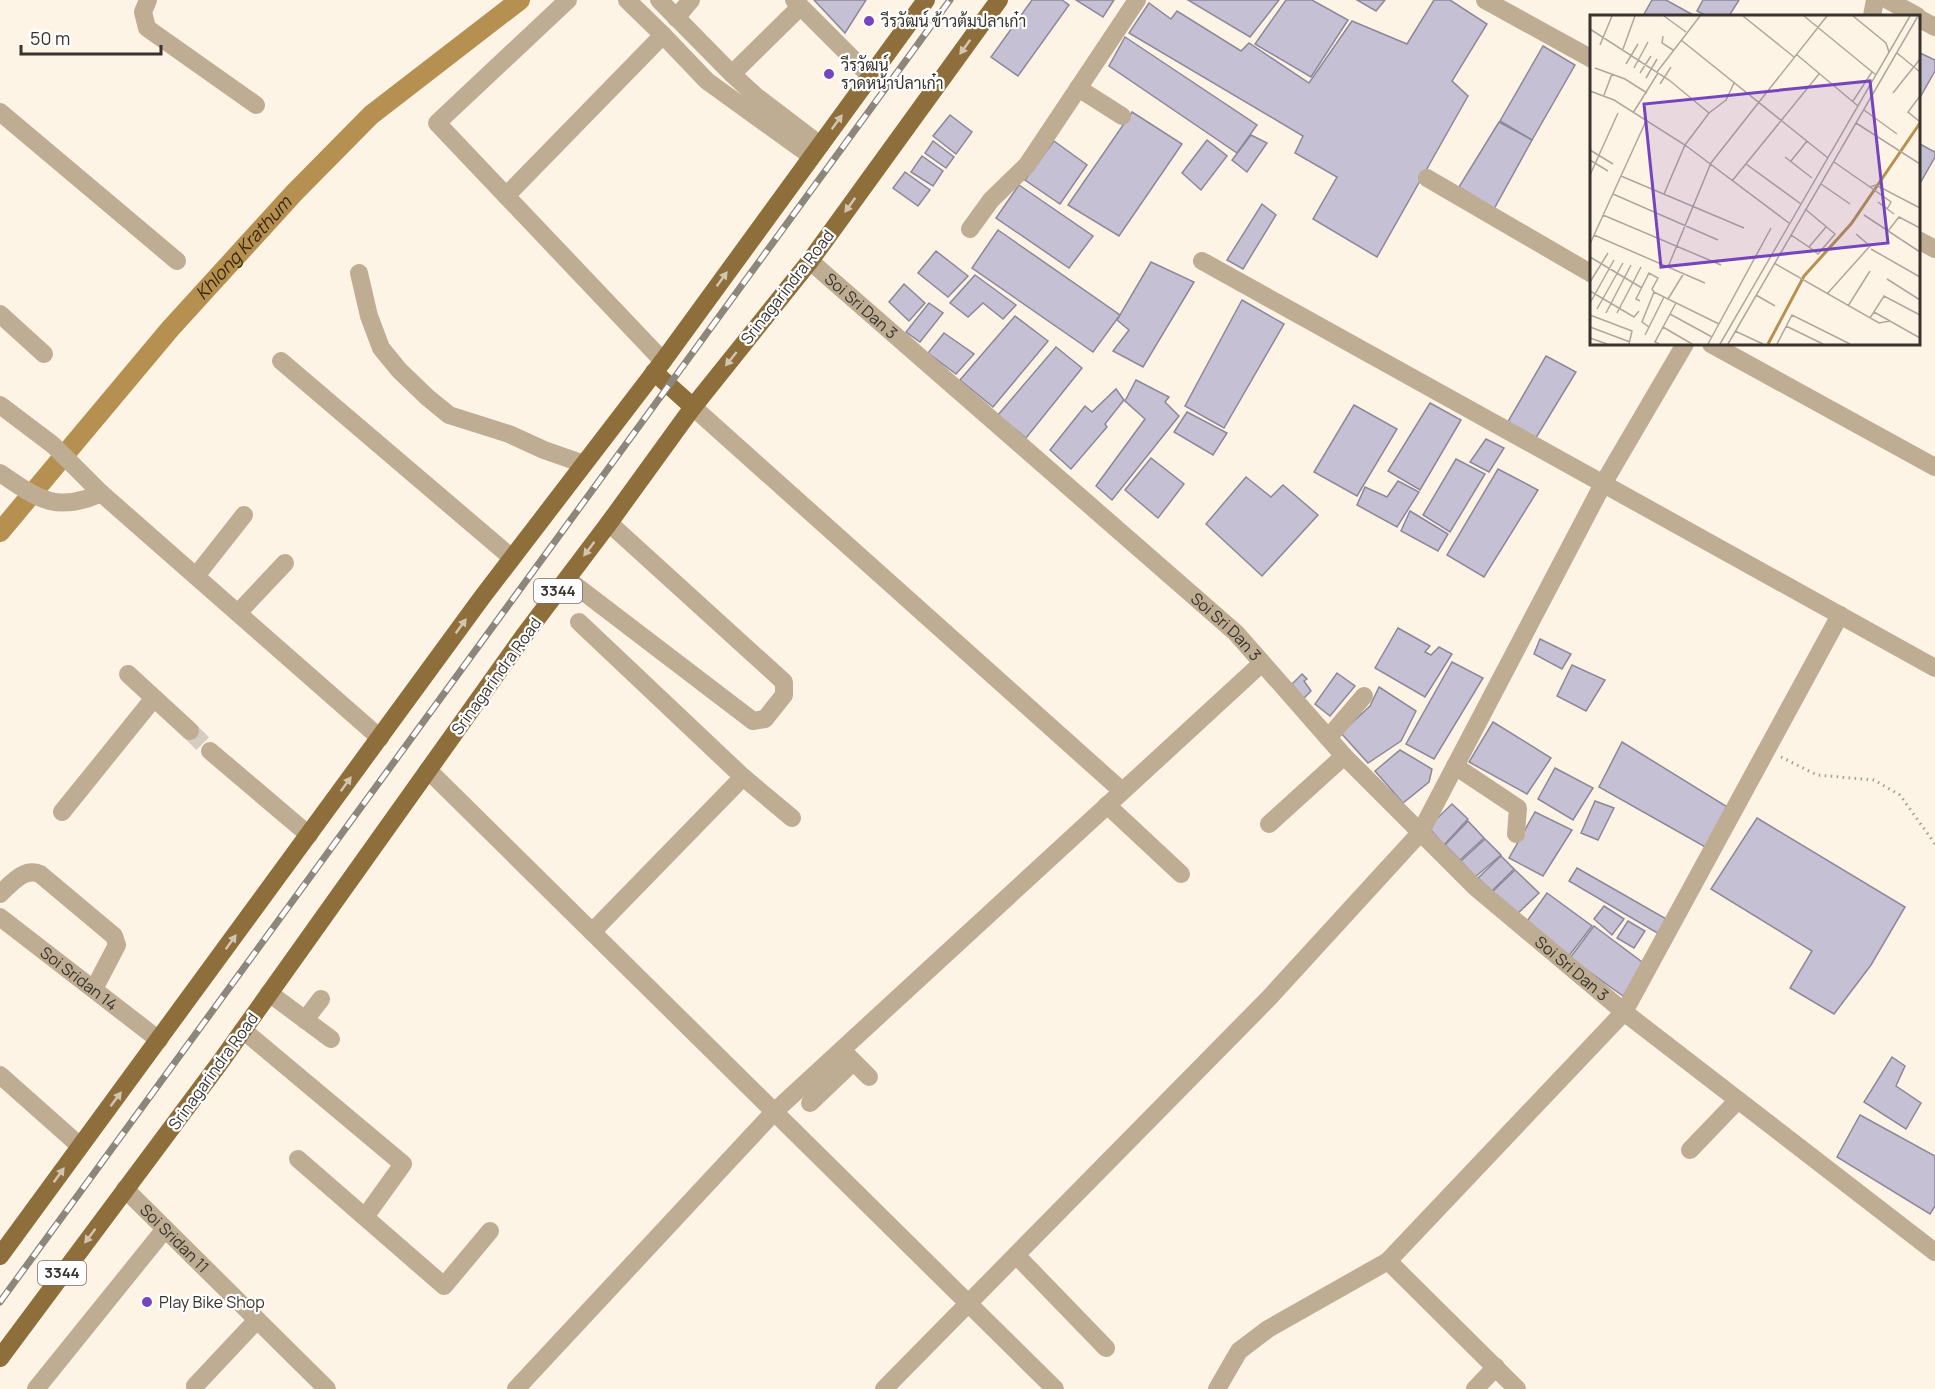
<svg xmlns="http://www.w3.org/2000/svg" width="1935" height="1389" viewBox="0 0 1935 1389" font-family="Manrope,Sarabun,sans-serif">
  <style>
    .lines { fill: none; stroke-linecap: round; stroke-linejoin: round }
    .canal { stroke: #b69050; stroke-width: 20 }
    .building { fill: #c5c0d3; stroke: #8c879a; stroke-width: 1.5 }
    .minor-tunnel { stroke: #d6cdc1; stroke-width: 18; stroke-dasharray: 18 9; stroke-linecap: butt }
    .path { stroke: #a59d93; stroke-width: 3; stroke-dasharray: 1.5 4.5; stroke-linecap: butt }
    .minor { stroke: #bead92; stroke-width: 18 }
    .major { stroke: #8e6f3b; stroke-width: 18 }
    .rail-casing { stroke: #8d867c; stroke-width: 7 }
    .rail { stroke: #fff; stroke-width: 4.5; stroke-dasharray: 14; stroke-linecap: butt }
    .oneway { fill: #d2c5b1 }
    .poi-dot { fill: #7545bd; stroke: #fff; stroke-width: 2 }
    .labels { text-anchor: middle; stroke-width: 4.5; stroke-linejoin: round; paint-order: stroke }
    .shield { fill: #fff; stroke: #74706b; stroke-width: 1.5 }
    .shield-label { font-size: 15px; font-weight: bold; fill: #38332c }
    .poi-label { font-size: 16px; fill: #38332c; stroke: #fff; text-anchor: start }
    .street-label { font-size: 16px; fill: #38332c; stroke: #fff }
    .water-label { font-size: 18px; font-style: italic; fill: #372609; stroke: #fff }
    .inset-river { fill: none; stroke: #b69050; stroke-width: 3 }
    .inset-road { fill: none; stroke: #afa79c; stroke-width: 1.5 }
    .view { fill: #7545bd; fill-opacity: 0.15; stroke: #7545bd; stroke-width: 3 }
    .inset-edge { fill: none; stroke: #38332c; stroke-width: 3 }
  </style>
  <rect width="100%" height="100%" fill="#fef4e6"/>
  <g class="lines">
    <path class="canal" id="s1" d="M0,532L170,329L294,193L371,115L520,0"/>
  </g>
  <g class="building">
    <polygon points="814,0 866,0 845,33"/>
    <polygon points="1032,0 1062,0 1069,5 1018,76 991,57"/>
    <polygon points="1076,0 1114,0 1103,17"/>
    <polygon points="1188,0 1279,0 1250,37"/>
    <polygon points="1286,0 1312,0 1348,20 1311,77 1255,44"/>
    <polygon points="1357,0 1385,0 1376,11"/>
    <polygon points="1434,0 1450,0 1487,24 1452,81 1468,96 1377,257 1313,219 1337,177 1295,153 1303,136 1129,33 1149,3 1171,19 1177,11 1241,51 1249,43 1309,83 1352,21 1407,44"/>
    <polygon points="1652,0 1666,0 1695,16 1643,16"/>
    <polygon points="1703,0 1739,0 1729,16 1707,16 1697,11"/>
    <polygon points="1125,37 1257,125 1237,153 1109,66"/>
    <polygon points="1543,46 1575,65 1532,140 1500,121"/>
    <polygon points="1918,52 1935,60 1935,71 1918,101"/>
    <polygon points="1132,112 1182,144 1119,236 1068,205"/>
    <polygon points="950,115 972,132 956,154 933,136"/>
    <polygon points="1499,122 1532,140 1494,209 1459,187"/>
    <polygon points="1251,135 1267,143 1247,172 1232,160"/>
    <polygon points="1207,140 1227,156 1201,190 1182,173"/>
    <polygon points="933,141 954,157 946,168 925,153"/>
    <polygon points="1054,141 1087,165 1060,204 1025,180"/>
    <polygon points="1918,143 1935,152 1935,157 1918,187"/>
    <polygon points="922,156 943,171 933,186 911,172"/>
    <polygon points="905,172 930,190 918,206 893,188"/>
    <polygon points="1019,185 1093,236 1069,268 996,218"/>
    <polygon points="1262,204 1276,215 1243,269 1227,260"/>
    <polygon points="998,230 1120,315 1093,352 972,268"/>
    <polygon points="936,251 968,276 948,297 918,273"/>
    <polygon points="1151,262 1194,282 1143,367 1113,351 1129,330 1117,320"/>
    <polygon points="975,275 1016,305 1003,319 983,303 968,317 950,303"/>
    <polygon points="904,284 925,303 909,321 889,302"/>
    <polygon points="1242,300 1284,324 1224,428 1185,406"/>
    <polygon points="929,303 943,313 920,342 906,332"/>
    <polygon points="1015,316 1048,341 993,407 960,380"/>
    <polygon points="944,333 974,354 956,374 928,353"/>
    <polygon points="1056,347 1082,368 1026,438 998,415"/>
    <polygon points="1546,356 1576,372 1534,441 1506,425"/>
    <polygon points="1136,380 1169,397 1165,402 1179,416 1112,500 1096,486 1145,419 1125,401"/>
    <polygon points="1116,389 1124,400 1105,424 1107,427 1071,469 1050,450 1085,406 1092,412"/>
    <polygon points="1430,403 1461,420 1420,490 1388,471"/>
    <polygon points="1354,405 1397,429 1357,496 1314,472"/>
    <polygon points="1187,412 1227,433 1213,455 1174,432"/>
    <polygon points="1486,439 1504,448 1489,472 1470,462"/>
    <polygon points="1151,458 1184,484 1158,518 1125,490"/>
    <polygon points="1456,459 1485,474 1450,532 1423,515"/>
    <polygon points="1498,469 1538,490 1484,577 1447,555"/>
    <polygon points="1246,477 1271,497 1283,485 1318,515 1262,576 1206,524"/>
    <polygon points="1398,481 1419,492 1397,527 1357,505 1365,487 1387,497"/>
    <polygon points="1410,511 1448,534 1438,551 1401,531"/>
    <polygon points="1398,628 1430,646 1425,652 1431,655 1439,647 1452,654 1425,697 1375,668"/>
    <polygon points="1540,639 1571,654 1562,669 1534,654"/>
    <polygon points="1452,662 1483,678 1434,759 1406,744"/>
    <polygon points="1572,665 1605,680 1586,711 1557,696"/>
    <polygon points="1337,673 1355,686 1330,716 1315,704"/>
    <polygon points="1302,674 1307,679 1304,681 1311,691 1303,699 1292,684"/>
    <polygon points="1379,687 1416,711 1401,741 1368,763 1341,733 1370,706"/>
    <polygon points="1493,722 1551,758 1527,794 1469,762"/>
    <polygon points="1622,742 1729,808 1707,848 1599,787"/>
    <polygon points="1400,750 1432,769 1429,782 1403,803 1375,771"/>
    <polygon points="1555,768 1593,788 1573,820 1538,799"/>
    <polygon points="1595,801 1614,808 1598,840 1581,833"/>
    <polygon points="1452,804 1468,819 1444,845 1428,827"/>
    <polygon points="1535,812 1572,830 1543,876 1509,858"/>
    <polygon points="1757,818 1905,907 1871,965 1834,1014 1790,988 1812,951 1711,889"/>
    <polygon points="1468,821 1484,838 1460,860 1445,845"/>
    <polygon points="1485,839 1501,855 1475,877 1461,861"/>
    <polygon points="1501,856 1514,869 1492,891 1478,878"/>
    <polygon points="1577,868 1668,920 1659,934 1569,881"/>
    <polygon points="1515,870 1539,893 1514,917 1490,894"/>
    <polygon points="1547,893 1592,926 1568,957 1525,924"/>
    <polygon points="1604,906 1624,919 1612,935 1594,919"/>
    <polygon points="1628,921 1645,931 1634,948 1617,938"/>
    <polygon points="1594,926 1646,965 1623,996 1570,958"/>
    <polygon points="1892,1057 1905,1066 1896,1086 1921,1103 1906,1129 1864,1102"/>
    <polygon points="1860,1115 1935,1156 1935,1206 1930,1214 1837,1157"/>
  </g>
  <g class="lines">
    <polyline class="minor-tunnel" points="190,731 210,751"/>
    <polyline class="path" points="1781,757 1817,775 1874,780 1900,795 1935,844"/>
    <g class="minor">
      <polyline points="148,0 143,12 147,28 256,105"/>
      <polyline points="568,0 437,123 663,361"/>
      <polyline points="627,0 663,35"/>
      <polyline points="659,0 732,74 757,97 820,145"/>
      <polyline points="794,0 870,76"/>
      <polyline points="1485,0 1592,59"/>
      <polyline points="1888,0 1917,16"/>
      <polyline points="1872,16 1875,0"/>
      <polyline points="676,18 691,0"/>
      <polyline points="1918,18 1935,27"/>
      <polyline points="732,74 800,7"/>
      <polyline points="1078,88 1122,116"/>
      <polyline points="0,112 177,261"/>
      <polyline points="1427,178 1592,274"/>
      <polyline points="506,196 663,35 707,81 811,156"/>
      <polyline points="970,229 991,200 1027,165 1137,0"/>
      <polyline points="1918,240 1935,249"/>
      <path id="s2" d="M810,261L1236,633L1344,756L1474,886L1624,1012L1935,1252"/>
      <polyline points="1202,261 1935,668"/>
      <polyline points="359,273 369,316 381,348 399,370 427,397 449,415 509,434 544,450 584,464"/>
      <polyline points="0,314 44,354"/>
      <polyline points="1711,344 1935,467"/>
      <polyline points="281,361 512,558"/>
      <polyline points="0,405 53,445 101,493"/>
      <polyline points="693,407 1122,791"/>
      <path d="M0,473C37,498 56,514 101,493L380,738"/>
      <polyline points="196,576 244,515"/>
      <polyline points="567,579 753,721 765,719 784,695 784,682 609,523"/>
      <polyline points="238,613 285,563"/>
      <polyline points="579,622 743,777 792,818"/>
      <polyline points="128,674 190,731"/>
      <polyline points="1328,738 1364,696"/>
      <polyline points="210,751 309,835"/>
      <polyline points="1455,766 1518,808 1516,834"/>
      <polyline points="428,770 1055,1389"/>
      <polyline points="1107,805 1181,874"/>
      <polyline points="62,812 154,698"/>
      <polyline points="1269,824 1344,756"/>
      <path d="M0,894C11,884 24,867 40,874L114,936L117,945L94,989"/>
      <path id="s3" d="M0,917L159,1040"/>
      <polyline points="592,932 743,777"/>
      <polyline points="269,993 331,1039"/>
      <polyline points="305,1020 321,999"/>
      <polyline points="243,1030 403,1164 365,1217"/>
      <polyline points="845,1053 869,1077"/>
      <polyline points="0,1075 80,1146"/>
      <polyline points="810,1103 853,1062"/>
      <polyline points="1690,1150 1738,1100"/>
      <polyline points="298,1159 444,1286 490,1231"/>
      <path id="s4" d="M125,1189L327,1389"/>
      <polyline points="1016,1255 1106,1348"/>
      <polyline points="1388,1261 1517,1389"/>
      <polyline points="195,1386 257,1320"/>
      <polyline points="36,1389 165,1229"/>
      <polyline points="516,1389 774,1112 1262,663"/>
      <polyline points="884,1389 1269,998 1420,833 1603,484 1685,344"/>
      <polyline points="1217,1389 1239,1351 1268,1329 1388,1261 1624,1012 1840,615"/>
      <polyline points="1475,1389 1496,1367"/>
    </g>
    <g class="major">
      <polyline points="654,372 693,407"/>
      <polyline points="0,1256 483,596 663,361 926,0"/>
      <polyline points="0,1358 219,1064 523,637 609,523 693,407 810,261 999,0"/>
    </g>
    <defs>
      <polyline id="rail" points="0,1302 950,0"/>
    </defs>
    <use href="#rail" class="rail-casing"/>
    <use href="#rail" class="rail"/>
  </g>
  <defs><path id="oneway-solid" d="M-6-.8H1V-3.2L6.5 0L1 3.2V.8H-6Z" transform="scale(1.5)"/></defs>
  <g class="oneway">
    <use href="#oneway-solid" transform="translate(965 47) rotate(126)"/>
    <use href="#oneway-solid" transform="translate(837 122) rotate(-54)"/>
    <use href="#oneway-solid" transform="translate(850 205) rotate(126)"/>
    <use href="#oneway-solid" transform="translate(722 279) rotate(-54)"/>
    <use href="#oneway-solid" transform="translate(731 359) rotate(129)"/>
    <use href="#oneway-solid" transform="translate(589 549) rotate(127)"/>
    <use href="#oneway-solid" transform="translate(461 626) rotate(-54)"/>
    <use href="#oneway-solid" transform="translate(346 784) rotate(-54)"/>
    <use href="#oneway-solid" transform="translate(231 942) rotate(-54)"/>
    <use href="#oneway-solid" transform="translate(116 1099) rotate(-53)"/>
    <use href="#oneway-solid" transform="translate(59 1175) rotate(-54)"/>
    <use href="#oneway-solid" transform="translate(90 1236) rotate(127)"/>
  </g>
  <g class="poi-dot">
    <circle cx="869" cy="21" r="6"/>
    <circle cx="829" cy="74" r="6"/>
    <circle cx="147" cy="1302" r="6"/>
  </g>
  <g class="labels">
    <g class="shield">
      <rect x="534" y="579" width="48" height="24" rx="4.5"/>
      <rect x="38" y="1261" width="48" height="24" rx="4.5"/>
    </g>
    <g class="shield-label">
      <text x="558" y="596">3344</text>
      <text x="62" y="1278">3344</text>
    </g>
    <g class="poi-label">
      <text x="881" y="27">วีรวัฒน์ ข้าวต้มปลาเก๋า</text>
      <text x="841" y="71">วีรวัฒน์<tspan x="841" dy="18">ราดหน้าปลาเก๋า</tspan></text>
      <text x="159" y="1308">Play Bike Shop</text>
    </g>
    <g class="street-label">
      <text transform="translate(787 287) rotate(-52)" y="6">Srinagarindra Road</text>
      <text dy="6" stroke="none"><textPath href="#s2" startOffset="68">Soi Sri Dan 3</textPath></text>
      <text dy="6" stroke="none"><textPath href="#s2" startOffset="554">Soi Sri Dan 3</textPath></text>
      <text transform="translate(496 676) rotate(-54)" y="6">Srinagarindra Road</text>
      <text dy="6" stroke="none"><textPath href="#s2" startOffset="1041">Soi Sri Dan 3</textPath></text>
      <text dy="6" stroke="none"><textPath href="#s3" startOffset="100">Soi Sridan 14</textPath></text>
      <text transform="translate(213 1071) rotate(-54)" y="6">Srinagarindra Road</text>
      <text dy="6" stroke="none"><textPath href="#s4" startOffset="70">Soi Sridan 11</textPath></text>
    </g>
    <g class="water-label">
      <text dy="6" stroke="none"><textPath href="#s1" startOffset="374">Khlong Krathum</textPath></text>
    </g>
  </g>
  <g transform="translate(1590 15)">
    <rect width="330" height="330" fill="#fef4e6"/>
    <path class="inset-river" d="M178,329L214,261L261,209L330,108"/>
    <path class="inset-road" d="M74,1L96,17M153,1L204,42M214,1L286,60M263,1L296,28L299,37M0,14L79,65L119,98M73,21L72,28L83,35M91,25L238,143M10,30L22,1M33,34L45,1M307,38L330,57M206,39L268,91M36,49L48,29M5,53L35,64L57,78M44,53L58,27M67,57L110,1M50,58L61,41M56,63L67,44M70,69L81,52M0,76L24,85L95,130L199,208M303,78L330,44M14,80L22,59M263,86L282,57M274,95L307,119M43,98L68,58M329,106L318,97L330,81M266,108L330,149M0,135L23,149M195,142L222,163M0,145L18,156M201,146L217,126M244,147L280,172L286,170L330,193M156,149L211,189M0,160L28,98M31,161L154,213M142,166L229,59M231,169L260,189M280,172L301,187L297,194M23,179L128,225M74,179L95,130L119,98L136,85L144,68M288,187L304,199M215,194L245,219L228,239L219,232M13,200L131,250M274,200L330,237M298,216L309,202L330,213M4,220L115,268M201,220L219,232L236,212M0,229L56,106M281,234L330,262M0,242L52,273M184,248L289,308L300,306L330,323M78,252L121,148L237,1M297,264L330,285M0,267L18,238M0,276L44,302L49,296M237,279L280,231L266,219M166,280L185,291M78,284L94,258M50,286L46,284L59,258L68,263L62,274L64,277M0,288L24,245M258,291L280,256M7,294L33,248M284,297L300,306M16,298L41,250M27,298L51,252M80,299L122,322M0,300L42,316L39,329M280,303L294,281L330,300M196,311L233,329M0,312L40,327M59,312L52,307L64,277L129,309M73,312L102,329M145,316L173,329M55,320L74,282M0,323L17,329M69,329L65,327L86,288M118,329L181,213M130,329L320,1M138,329L328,1M187,329L202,300L260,329"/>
    <path class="view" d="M280,66L298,228L71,252L54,89Z"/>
    <rect width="330" height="330" class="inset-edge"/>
  </g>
  <path d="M21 45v9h140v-9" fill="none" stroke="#38332c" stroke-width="3"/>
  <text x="30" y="45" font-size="18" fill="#38332c" stroke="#ffffff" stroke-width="4.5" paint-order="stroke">50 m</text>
</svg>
